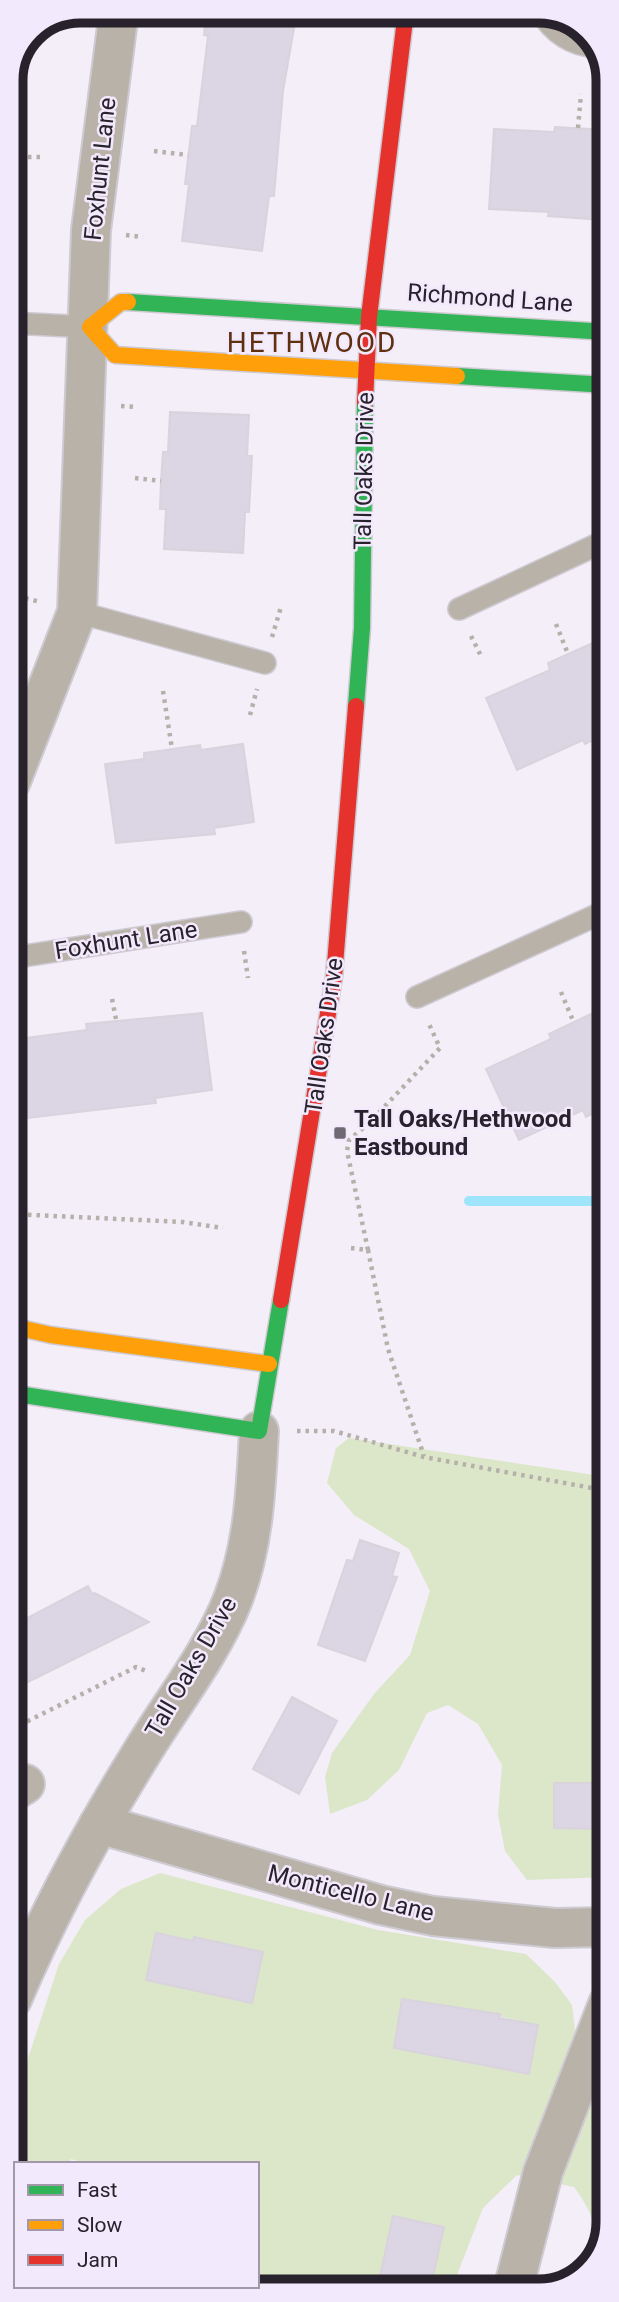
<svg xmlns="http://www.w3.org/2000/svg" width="619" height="2302" viewBox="0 0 619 2302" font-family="Roboto,sans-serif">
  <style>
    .green { fill: #dce7c9; fill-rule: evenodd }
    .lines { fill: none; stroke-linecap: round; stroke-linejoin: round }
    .stream { stroke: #9ee5fc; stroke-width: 10 }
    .building { fill: #dcd5e3; stroke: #d8d3dc; stroke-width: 2 }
    .lane-casing { stroke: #cecad2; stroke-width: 24 }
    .street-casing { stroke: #cecad2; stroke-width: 42 }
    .fast-casing { stroke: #cecad2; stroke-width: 19 }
    .slow-casing { stroke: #cecad2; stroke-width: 19 }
    .jam-casing { stroke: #cecad2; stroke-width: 19 }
    .path { stroke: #b6b0ab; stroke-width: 4.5; stroke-dasharray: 3.5 5; stroke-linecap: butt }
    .lane { stroke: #b8b2a8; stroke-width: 21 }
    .street { stroke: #b8b2a8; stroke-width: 38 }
    .fast { stroke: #30b455; stroke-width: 16 }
    .slow { stroke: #ff9f0a; stroke-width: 16 }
    .jam { stroke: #e5322d; stroke-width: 16 }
    .poi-dot { fill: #6e6973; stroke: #f3e9fd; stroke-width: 2.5 }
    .labels { text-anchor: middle; stroke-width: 5; stroke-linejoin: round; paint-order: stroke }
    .street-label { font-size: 24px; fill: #27222b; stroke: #f3e9fd }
    .poi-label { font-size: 24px; font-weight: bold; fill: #27222b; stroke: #f3e9fd; text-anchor: start }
    .quarter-label { font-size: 28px; letter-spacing: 2px; fill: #5e3010; stroke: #f3e9fd }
    .rim { fill: none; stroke: #27222b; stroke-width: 9 }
  </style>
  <rect width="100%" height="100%" fill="#f3eef8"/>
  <g class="green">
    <polygon points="349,1438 608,1477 608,1783 554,1783 554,1828 596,1829 597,1824 608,1824 608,1877 527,1880 505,1851 498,1815 502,1765 478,1724 448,1705 427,1713 399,1770 367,1800 330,1814 325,1777 332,1753 374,1694 410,1655 430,1591 409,1549 354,1515 327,1483 336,1448"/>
    <path d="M160,1873L378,1930L526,1954L555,1982L572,2005L577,2046L608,2064V2222L596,2258C601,2230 590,2209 574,2187L517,2175L483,2208L455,2280V2290H430L444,2227L394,2216L377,2290L71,2291L61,2286H257V2164H89L71,2159L69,2164H16V2242L12,2236V2107L59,1964L85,1920L121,1889ZM453,2006L538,2025L529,2074L442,2058Z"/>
  </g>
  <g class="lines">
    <polyline class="stream" points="469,1201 596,1201 608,1197"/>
  </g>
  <g class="building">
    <polygon points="207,11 297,11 283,91 274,196 269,196 262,251 182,241 189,184 185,184 192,126 197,126 208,36 204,35"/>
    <polygon points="555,127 607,130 607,215 603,215 603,220 548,216 549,212 489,209 494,129 554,132"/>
    <polygon points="170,412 249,415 247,456 252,456 249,512 245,512 243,553 164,549 166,509 160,509 161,481 163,452 168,452"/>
    <polygon points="595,642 596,647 607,642 608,733 585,744 583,740 517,770 486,698 550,670 548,663"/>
    <polygon points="243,744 254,822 214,828 215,834 116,843 105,764 144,759 144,753 200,745 201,750"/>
    <polygon points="597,1011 600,1016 608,1013 608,1106 586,1117 583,1110 519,1140 486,1069 551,1039 549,1034"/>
    <polygon points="202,1013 212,1090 155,1098 156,1103 11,1120 11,1040 87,1030 86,1024"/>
    <polygon points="360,1540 399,1553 392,1576 397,1577 365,1661 318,1645 347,1560 353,1561"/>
    <polygon points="88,1586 92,1594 95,1593 149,1622 12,1690 12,1626"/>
    <polygon points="292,1697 337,1721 299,1794 253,1769"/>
    <polygon points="554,1783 608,1783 608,1824 597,1824 597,1829 554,1828"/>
    <polygon points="156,1933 193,1941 194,1937 263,1952 252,2003 146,1980"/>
    <polygon points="402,1999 500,2014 499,2018 538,2025 529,2074 394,2048"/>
    <polygon points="393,2216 444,2227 430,2290 377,2290"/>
  </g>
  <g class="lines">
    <defs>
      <g id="lane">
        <path d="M540,11C553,33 570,45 596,47"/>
        <polyline points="11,323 90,327"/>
        <polyline points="459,609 607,540"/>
        <polyline points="77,612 265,663"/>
        <polyline points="11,958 241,922"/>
        <polyline points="417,997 608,910"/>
      </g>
      <g id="street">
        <polyline points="11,781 77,612 91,230 119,11"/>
        <polyline points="12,1792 25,1784"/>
        <polyline points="99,1824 381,1905 433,1916 555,1928 608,1927"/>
        <path d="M12,1999C48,1914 92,1833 141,1754C170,1706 213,1651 233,1599C254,1545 256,1487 259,1431"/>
        <polyline points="513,2290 543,2172 608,2004"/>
      </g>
      <g id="fast">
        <polyline points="128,302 607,332"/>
        <polyline points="457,376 607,385"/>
        <polyline points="356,706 362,628 365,402"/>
        <polyline points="11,1393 259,1431 281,1300"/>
      </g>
      <g id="slow">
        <polyline points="128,302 121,302 90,327 115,355 457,376"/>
        <polyline points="11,1326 51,1335 269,1364"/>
      </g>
      <g id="jam">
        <polyline points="365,402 369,317 406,11"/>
        <polyline points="281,1300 334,977 356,706"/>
      </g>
    </defs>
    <use href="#lane" class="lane-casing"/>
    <use href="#street" class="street-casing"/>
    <use href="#fast" class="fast-casing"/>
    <use href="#slow" class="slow-casing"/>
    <use href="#jam" class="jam-casing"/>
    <g class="path">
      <polyline points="578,128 581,94"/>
      <polyline points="154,151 188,155"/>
      <polyline points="28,157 40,157"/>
      <polyline points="126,235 143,237"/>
      <polyline points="121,406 137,407"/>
      <polyline points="135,478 161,481"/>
      <polyline points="11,492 22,492"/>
      <polyline points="17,596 40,602"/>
      <polyline points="556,624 568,654"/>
      <polyline points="471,636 482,658"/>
      <polyline points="272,637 281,607"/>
      <polyline points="163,691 172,749"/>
      <polyline points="250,715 257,689"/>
      <polyline points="11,923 27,903"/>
      <polyline points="244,951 248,978"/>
      <polyline points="561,992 574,1023"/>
      <polyline points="112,999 116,1019"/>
      <polyline points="11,1214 183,1222 223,1228"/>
      <polyline points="351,1248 368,1250 388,1349 424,1456"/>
      <polyline points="368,1250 347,1151 349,1140 369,1123 440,1048 429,1024"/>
      <polyline points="297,1431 334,1431 424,1457 608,1491"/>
      <polyline points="12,1729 136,1667 149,1672"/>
    </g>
    <use href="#lane" class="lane"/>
    <use href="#street" class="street"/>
    <use href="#fast" class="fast"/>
    <use href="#slow" class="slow"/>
    <use href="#jam" class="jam"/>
  </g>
  <rect class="poi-dot" x="333" y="1126" width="14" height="14" rx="3.5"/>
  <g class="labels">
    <g class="street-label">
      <text transform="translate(100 169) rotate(-84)" y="8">Foxhunt Lane</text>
      <text transform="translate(490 298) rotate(4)" y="8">Richmond Lane</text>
      <text transform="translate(364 471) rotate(-89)" y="8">Tall Oaks Drive</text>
      <text transform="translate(126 940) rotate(-9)" y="8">Foxhunt Lane</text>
      <text transform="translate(324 1036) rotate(-82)" y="8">Tall Oaks Drive</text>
      <text transform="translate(191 1667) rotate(-60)" y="8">Tall Oaks Drive</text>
      <text transform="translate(351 1893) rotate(14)" y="8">Monticello Lane</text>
    </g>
    <g class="poi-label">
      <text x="354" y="1127">Tall Oaks/Hethwood<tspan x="354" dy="28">Eastbound</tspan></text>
    </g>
    <g class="quarter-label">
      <text x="312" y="352">HETHWOOD</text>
    </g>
  </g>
  <path d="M0 0H619V2302H0ZM80 23H539A57 57 0 0 1 596 80V2222A57 57 0 0 1 539 2279H80A57 57 0 0 1 23 2222V80A57 57 0 0 1 80 23Z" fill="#f3e9fd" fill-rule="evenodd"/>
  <path class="rim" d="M80 23H539A57 57 0 0 1 596 80V2222A57 57 0 0 1 539 2279H80A57 57 0 0 1 23 2222V80A57 57 0 0 1 80 23Z"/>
  <rect x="14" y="2162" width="245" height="126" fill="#f3e9fd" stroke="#a199a9" stroke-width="2"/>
  <rect x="28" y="2185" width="35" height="10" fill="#30b455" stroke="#a199a9" stroke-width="2"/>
  <text x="77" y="2197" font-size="21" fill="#27222b">Fast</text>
  <rect x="28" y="2220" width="35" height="10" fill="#ff9f0a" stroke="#a199a9" stroke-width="2"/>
  <text x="77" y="2232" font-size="21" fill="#27222b">Slow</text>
  <rect x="28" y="2255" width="35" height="10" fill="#e5322d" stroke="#a199a9" stroke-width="2"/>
  <text x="77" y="2267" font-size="21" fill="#27222b">Jam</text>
</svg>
